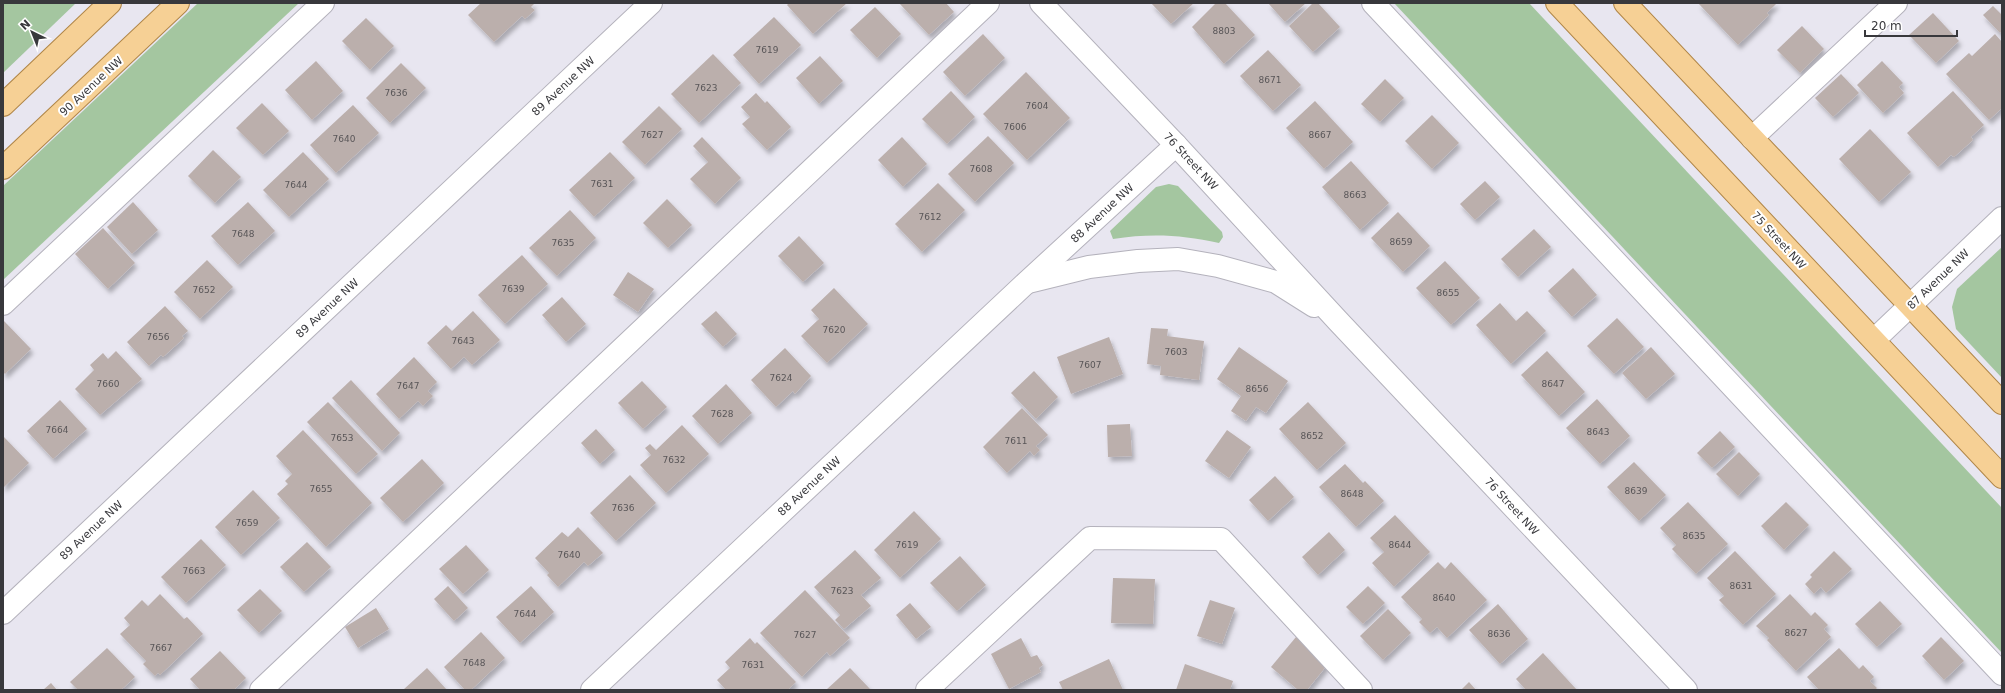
<svg xmlns="http://www.w3.org/2000/svg" width="2005" height="693" viewBox="0 0 2005 693" font-family="'DejaVu Sans',sans-serif">
  <style>
    .green { fill: #a4c6a0 }
    .building { fill: #bbafac; filter: url(#shadow) }
    .lines { fill: none; stroke-linecap: round; stroke-linejoin: round }
    .minor-casing { stroke: #b4b2bc; stroke-width: 24 }
    .major-casing { stroke: #b08648; stroke-width: 24 }
    .minor { stroke: #fff; stroke-width: 22 }
    .major { stroke: #f6d095; stroke-width: 22 }
    .labels { text-anchor: middle; stroke-width: 4; stroke-linejoin: round; paint-order: stroke }
    .number-label { font-size: 9px; fill: #595658 }
    .street-label { font-size: 11px; fill: #38383c; stroke: #fff }
  </style>
  <defs>
    <filter id="shadow"><feDropShadow dx="2.5" dy="4.5" stdDeviation="2" flood-color="#0004"/></filter>
  </defs>
  <rect width="100%" height="100%" fill="#e8e6f0"/>
  <g class="green">
    <polygon points="3,3 76,3 3,73"/>
    <polygon points="198,3 299,3 3,280 3,186"/>
    <polygon points="1394,3 1529,3 2002,508 2002,653"/>
    <path d="M1169,184L1178,186L1222,232L1223,237L1219,243C1182,235 1152,233 1113,239L1110,231L1156,187Z"/>
    <polygon points="2002,247 2002,378 1956,329 1952,307 1957,289"/>
  </g>
  <g class="building">
    <polygon points="481,3 535,3 531,7 535,10 525,19 522,16 494,42 468,15"/>
    <polygon points="789,3 847,3 813,34 787,5"/>
    <polygon points="899,3 946,3 954,12 929,35"/>
    <polygon points="1151,3 1194,3 1171,24"/>
    <polygon points="1216,3 1225,3 1255,35 1224,64 1192,27"/>
    <polygon points="1268,3 1306,3 1285,22"/>
    <polygon points="1313,3 1318,3 1340,27 1313,52 1289,26"/>
    <polygon points="1698,3 1777,3 1767,13 1769,15 1738,45"/>
    <polygon points="1993,6 2002,15 2002,31 2000,33 1983,15"/>
    <polygon points="875,7 901,34 877,58 850,30"/>
    <polygon points="1933,13 1959,41 1936,63 1909,35"/>
    <polygon points="774,17 801,45 759,84 733,55"/>
    <polygon points="366,18 394,46 370,70 342,41"/>
    <polygon points="1802,26 1824,49 1800,73 1777,50"/>
    <polygon points="983,34 1005,58 965,96 943,72"/>
    <polygon points="1995,34 2002,42 2002,108 1989,120 1946,74 1969,53 1972,56"/>
    <polygon points="1268,50 1301,85 1273,111 1240,76"/>
    <polygon points="713,54 741,83 699,123 671,94"/>
    <polygon points="820,56 843,81 819,104 796,78"/>
    <polygon points="316,61 343,91 312,120 285,90"/>
    <polygon points="1882,61 1903,83 1899,87 1904,93 1883,113 1857,85"/>
    <polygon points="401,63 426,88 390,123 366,98"/>
    <polygon points="1026,72 1070,118 1027,160 983,114"/>
    <polygon points="1841,74 1859,93 1833,117 1815,98"/>
    <polygon points="1385,79 1404,98 1380,122 1361,104"/>
    <polygon points="951,91 975,117 947,144 922,119"/>
    <polygon points="1953,91 1984,125 1971,137 1973,140 1954,157 1951,155 1938,167 1907,133"/>
    <polygon points="756,93 765,103 767,101 791,127 767,150 742,124 750,117 741,107"/>
    <polygon points="1315,101 1353,142 1324,169 1286,128"/>
    <polygon points="262,103 289,131 263,155 236,128"/>
    <polygon points="353,105 379,133 336,173 310,145"/>
    <polygon points="659,106 682,129 645,165 622,142"/>
    <polygon points="1432,115 1459,143 1432,169 1405,141"/>
    <polygon points="1870,129 1911,172 1879,202 1839,159"/>
    <polygon points="988,136 1014,163 975,202 948,174"/>
    <polygon points="702,137 741,178 715,204 690,179 708,162 693,146"/>
    <polygon points="902,137 927,164 903,187 878,160"/>
    <polygon points="213,150 241,177 215,203 188,176"/>
    <polygon points="303,152 329,179 289,217 263,190"/>
    <polygon points="610,152 635,178 594,217 569,190"/>
    <polygon points="1351,161 1389,203 1360,230 1322,187"/>
    <polygon points="1485,181 1500,197 1475,220 1460,204"/>
    <polygon points="938,183 965,210 922,252 895,224"/>
    <polygon points="667,199 692,225 668,248 643,223"/>
    <polygon points="133,202 158,230 132,254 107,227"/>
    <polygon points="248,202 275,231 238,265 211,236"/>
    <polygon points="570,210 596,238 557,276 529,248"/>
    <polygon points="1398,212 1430,246 1403,272 1371,238"/>
    <polygon points="103,228 135,263 108,289 75,254"/>
    <polygon points="1534,229 1551,247 1518,277 1501,259"/>
    <polygon points="799,236 824,263 803,282 778,256"/>
    <polygon points="522,255 548,284 505,324 478,295"/>
    <polygon points="207,260 233,287 200,319 174,292"/>
    <polygon points="1445,261 1480,298 1451,325 1416,288"/>
    <polygon points="1573,268 1597,295 1572,317 1548,291"/>
    <polygon points="628,272 654,289 638,312 613,295"/>
    <polygon points="834,288 868,324 827,363 801,336 819,319 811,310"/>
    <polygon points="562,297 586,324 566,342 542,315"/>
    <polygon points="1500,303 1516,321 1527,311 1546,331 1511,364 1476,325"/>
    <polygon points="165,306 188,331 182,336 184,338 163,357 161,355 149,366 127,342"/>
    <polygon points="473,311 500,340 472,365 464,357 451,369 427,343 446,325 452,331"/>
    <polygon points="716,311 737,334 723,347 701,324"/>
    <polygon points="1617,318 1644,347 1614,374 1587,346"/>
    <polygon points="4,321 31,349 5,374 3,372"/>
    <polygon points="1151,328 1168,329 1167,336 1204,341 1199,380 1160,375 1161,366 1147,364"/>
    <polygon points="1109,337 1123,374 1071,394 1057,357"/>
    <polygon points="1239,347 1288,381 1266,413 1256,407 1246,421 1231,411 1241,396 1217,379"/>
    <polygon points="1651,347 1675,374 1646,399 1622,373"/>
    <polygon points="785,348 811,376 795,394 793,391 776,407 751,380"/>
    <polygon points="116,351 142,379 100,415 75,389 94,370 90,365 103,353 108,359"/>
    <polygon points="1547,351 1585,392 1559,416 1521,375"/>
    <polygon points="414,357 437,382 428,391 433,396 423,406 418,401 399,419 376,394"/>
    <polygon points="1034,371 1058,397 1036,419 1011,393"/>
    <polygon points="351,380 400,433 382,451 332,398"/>
    <polygon points="642,381 667,407 643,429 618,403"/>
    <polygon points="726,384 752,413 718,444 692,416"/>
    <polygon points="1597,399 1630,436 1600,464 1566,428"/>
    <polygon points="60,400 87,429 53,459 27,431"/>
    <polygon points="328,402 378,454 356,474 307,422"/>
    <polygon points="1308,402 1346,443 1317,470 1279,429"/>
    <polygon points="1022,408 1048,435 1036,446 1040,450 1034,456 1030,451 1007,473 983,447"/>
    <polygon points="1130,424 1132,456 1108,457 1107,425"/>
    <polygon points="682,425 709,454 666,493 640,465 651,455 645,448 650,444 656,450"/>
    <polygon points="596,429 615,450 600,464 581,443"/>
    <polygon points="303,430 372,503 326,547 277,494 288,484 285,481 292,474 276,456"/>
    <polygon points="1227,430 1251,447 1229,478 1205,461"/>
    <polygon points="1720,431 1735,447 1712,468 1697,453"/>
    <polygon points="3,436 29,463 3,488"/>
    <polygon points="1739,452 1760,474 1738,496 1716,474"/>
    <polygon points="422,459 444,483 403,522 380,498"/>
    <polygon points="1634,462 1666,495 1639,521 1607,487"/>
    <polygon points="1345,464 1363,483 1365,481 1384,501 1356,527 1319,487"/>
    <polygon points="630,475 656,503 616,541 590,513"/>
    <polygon points="1275,476 1294,497 1268,521 1249,500"/>
    <polygon points="253,490 280,518 241,555 215,527"/>
    <polygon points="1688,502 1728,544 1696,574 1672,549 1676,545 1660,528"/>
    <polygon points="1786,502 1809,525 1784,550 1761,526"/>
    <polygon points="914,511 941,539 900,578 874,550"/>
    <polygon points="1395,515 1430,552 1394,587 1372,563 1384,552 1370,538"/>
    <polygon points="578,527 603,553 588,566 584,562 558,587 547,575 549,573 535,558 562,532 568,537"/>
    <polygon points="1329,532 1345,550 1318,575 1302,557"/>
    <polygon points="201,539 226,565 186,603 161,577"/>
    <polygon points="307,542 331,567 304,592 280,567"/>
    <polygon points="466,545 489,570 463,594 439,569"/>
    <polygon points="855,550 881,578 861,595 871,606 844,629 835,620 840,615 814,587"/>
    <polygon points="1735,551 1776,594 1743,625 1719,600 1724,596 1707,578"/>
    <polygon points="1834,551 1852,569 1826,593 1821,587 1814,594 1805,584 1812,577 1810,575"/>
    <polygon points="960,556 986,585 957,611 930,583"/>
    <polygon points="1438,562 1445,569 1451,562 1487,600 1447,638 1437,627 1430,633 1419,622 1422,619 1401,597"/>
    <polygon points="1113,578 1155,579 1153,624 1111,623"/>
    <polygon points="448,586 468,608 454,621 434,599"/>
    <polygon points="531,586 554,612 520,643 496,617"/>
    <polygon points="1368,586 1385,603 1363,624 1346,607"/>
    <polygon points="260,589 282,611 259,633 237,610"/>
    <polygon points="805,590 850,638 830,656 827,652 802,677 760,633"/>
    <polygon points="160,594 184,619 187,617 203,634 160,675 158,673 155,676 143,664 146,661 120,634 130,625 124,618 142,600 148,606"/>
    <polygon points="1790,594 1811,616 1815,612 1828,625 1824,629 1831,637 1796,671 1767,640 1769,638 1756,626"/>
    <polygon points="1210,600 1235,608 1222,644 1197,636"/>
    <polygon points="1880,601 1902,624 1877,647 1855,624"/>
    <polygon points="910,603 931,627 916,639 896,615"/>
    <polygon points="1498,604 1528,639 1500,664 1469,630"/>
    <polygon points="376,608 389,629 358,648 345,627"/>
    <polygon points="1388,609 1411,633 1383,660 1360,636"/>
    <polygon points="481,632 505,658 471,690 465,690 444,667"/>
    <polygon points="1296,637 1328,664 1307,690 1298,690 1271,667"/>
    <polygon points="1941,637 1964,661 1944,680 1922,656"/>
    <polygon points="750,638 755,644 757,642 796,682 788,690 726,690 717,680 730,668 725,662"/>
    <polygon points="1021,638 1031,657 1037,655 1043,665 1039,668 1041,672 1009,689 991,654"/>
    <polygon points="107,648 135,677 121,690 78,690 70,682"/>
    <polygon points="1839,648 1859,669 1863,665 1874,677 1870,681 1877,688 1875,690 1819,690 1807,677"/>
    <polygon points="220,651 246,678 234,690 200,690 190,679"/>
    <polygon points="1543,653 1577,690 1526,690 1516,679"/>
    <polygon points="1109,659 1123,690 1063,690 1059,682"/>
    <polygon points="1185,664 1233,681 1230,690 1176,690"/>
    <polygon points="427,668 447,690 403,690"/>
    <polygon points="850,668 871,690 826,690"/>
    <polygon points="1469,682 1476,690 1461,690"/>
    <polygon points="51,683 57,690 43,690"/>
  </g>
  <g class="lines">
    <defs>
      <g id="minor">
        <polyline points="1041,3 1176,145 1338,321 1686,690"/>
        <polyline points="1373,3 2002,674"/>
        <polyline points="1752,138 1896,3"/>
        <polyline points="1028,282 1089,267 1138,261 1178,259 1218,266 1276,282 1314,306"/>
        <polyline points="3,304 323,3"/>
        <polyline points="1874,340 2002,218"/>
        <polyline points="3,613 651,3"/>
        <polyline points="261,690 988,3"/>
        <polyline points="592,690 1027,282 1176,145"/>
        <polyline points="927,690 1090,538 1221,539 1361,690"/>
      </g>
      <g id="major">
        <polyline points="1557,3 2002,477"/>
        <polyline points="1625,3 2002,403"/>
        <polyline points="3,105 110,3"/>
        <polyline points="3,168 178,3"/>
      </g>
    </defs>
    <use href="#minor" class="minor-casing"/>
    <use href="#major" class="major-casing"/>
    <use href="#minor" class="minor"/>
    <use href="#major" class="major"/>
  </g>
  <g class="labels">
    <g class="number-label">
      <text x="1224" y="34">8803</text>
      <text x="767" y="53">7619</text>
      <text x="1270" y="83">8671</text>
      <text x="706" y="91">7623</text>
      <text x="396" y="96">7636</text>
      <text x="1037" y="109">7604</text>
      <text x="1015" y="130">7606</text>
      <text x="652" y="138">7627</text>
      <text x="1320" y="138">8667</text>
      <text x="344" y="142">7640</text>
      <text x="981" y="172">7608</text>
      <text x="602" y="187">7631</text>
      <text x="296" y="188">7644</text>
      <text x="1355" y="198">8663</text>
      <text x="930" y="220">7612</text>
      <text x="243" y="237">7648</text>
      <text x="1401" y="245">8659</text>
      <text x="563" y="246">7635</text>
      <text x="513" y="292">7639</text>
      <text x="204" y="293">7652</text>
      <text x="1448" y="296">8655</text>
      <text x="834" y="333">7620</text>
      <text x="158" y="340">7656</text>
      <text x="463" y="344">7643</text>
      <text x="1176" y="355">7603</text>
      <text x="1090" y="368">7607</text>
      <text x="781" y="381">7624</text>
      <text x="108" y="387">7660</text>
      <text x="1553" y="387">8647</text>
      <text x="408" y="389">7647</text>
      <text x="1257" y="392">8656</text>
      <text x="722" y="417">7628</text>
      <text x="57" y="433">7664</text>
      <text x="1598" y="435">8643</text>
      <text x="1312" y="439">8652</text>
      <text x="342" y="441">7653</text>
      <text x="1016" y="444">7611</text>
      <text x="674" y="463">7632</text>
      <text x="321" y="492">7655</text>
      <text x="1636" y="494">8639</text>
      <text x="1352" y="497">8648</text>
      <text x="623" y="511">7636</text>
      <text x="247" y="526">7659</text>
      <text x="1694" y="539">8635</text>
      <text x="907" y="548">7619</text>
      <text x="1400" y="548">8644</text>
      <text x="569" y="558">7640</text>
      <text x="194" y="574">7663</text>
      <text x="1741" y="589">8631</text>
      <text x="842" y="594">7623</text>
      <text x="1444" y="601">8640</text>
      <text x="525" y="617">7644</text>
      <text x="1796" y="636">8627</text>
      <text x="1499" y="637">8636</text>
      <text x="805" y="638">7627</text>
      <text x="161" y="651">7667</text>
      <text x="474" y="666">7648</text>
      <text x="753" y="668">7631</text>
    </g>
    <g class="street-label">
      <text transform="translate(91 86) rotate(-43)" y="4">90 Avenue NW</text>
      <text transform="translate(563 86) rotate(-43)" y="4">89 Avenue NW</text>
      <text transform="translate(1191 161) rotate(47)" y="4">76 Street NW</text>
      <text transform="translate(1102 213) rotate(-43)" y="4">88 Avenue NW</text>
      <text transform="translate(1779 240) rotate(47)" y="4">75 Street NW</text>
      <text transform="translate(1938 279) rotate(-44)" y="4">87 Avenue NW</text>
      <text transform="translate(327 308) rotate(-43)" y="4">89 Avenue NW</text>
      <text transform="translate(809 486) rotate(-43)" y="4">88 Avenue NW</text>
      <text transform="translate(1512 506) rotate(47)" y="4">76 Street NW</text>
      <text transform="translate(91 530) rotate(-43)" y="4">89 Avenue NW</text>
    </g>
  </g>
  <rect width="2005" height="693" fill="none" stroke="#38383c" stroke-width="8"/>
  <g transform="translate(32 32) rotate(317)" stroke="#ffffff" stroke-width="3" paint-order="stroke">
  <path d="M0-3L7 15L0 10L-7 15Z" fill="#38383c"/>
  <text y="-6" font-size="11" font-weight="bold" text-anchor="middle" fill="#38383c">N</text>
  </g>
  <path d="M1865 30v6h92v-6" fill="none" stroke="#38383c" stroke-width="2"/>
  <text x="1871" y="30" font-size="12" fill="#38383c" stroke="#ffffff" stroke-width="3" paint-order="stroke">20 m</text>
</svg>
